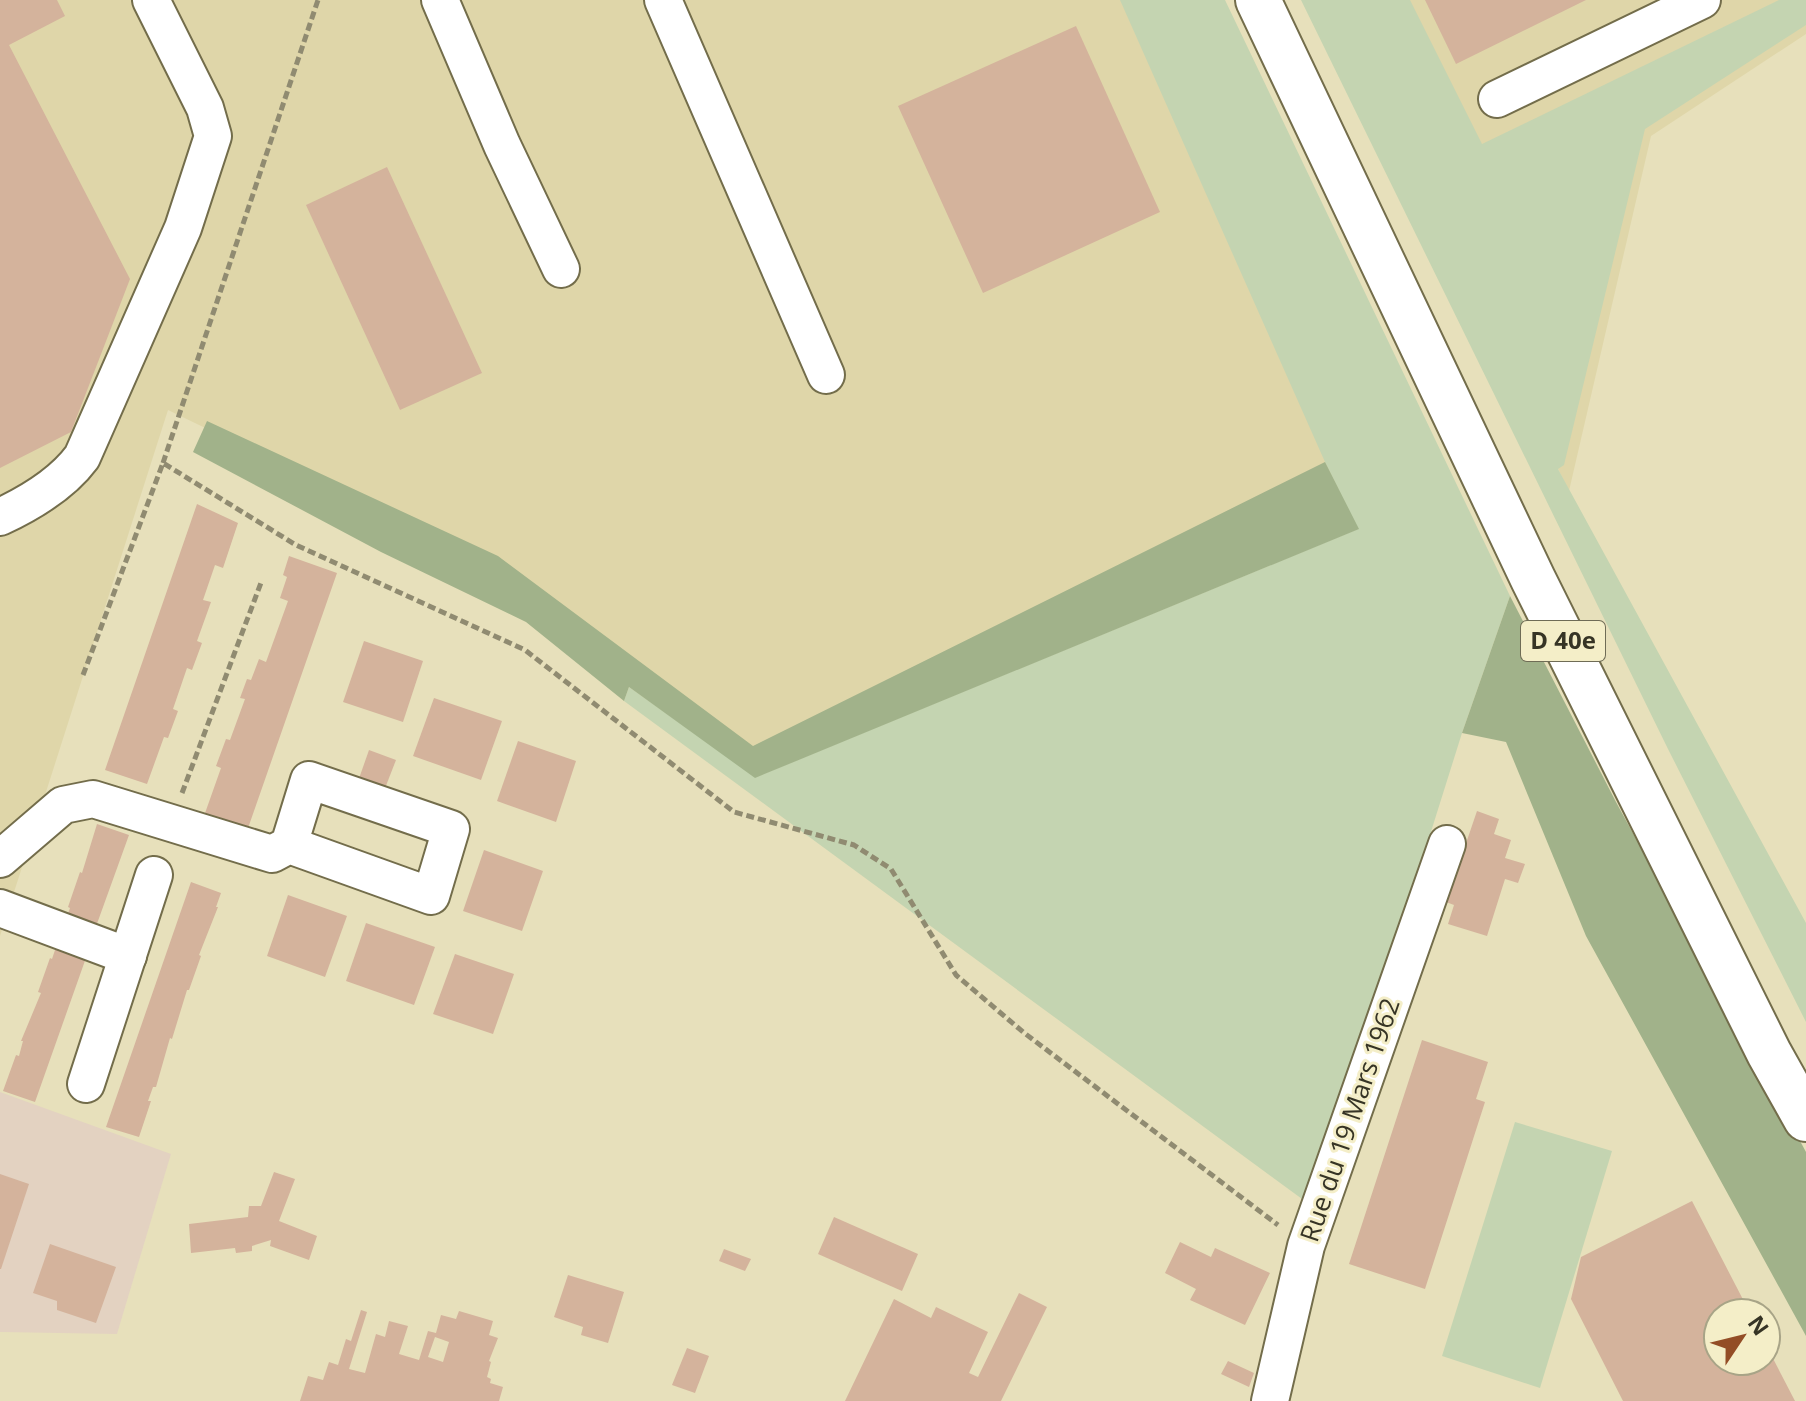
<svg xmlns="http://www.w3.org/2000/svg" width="1806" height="1401" viewBox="0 0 1806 1401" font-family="'Open Sans',sans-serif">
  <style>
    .commercial { fill: #e3d2c1 }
    .built { fill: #dfd6a9 }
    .green { fill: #c4d4b1 }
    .forest { fill: #a1b28a }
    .building { fill: #d4b39c; fill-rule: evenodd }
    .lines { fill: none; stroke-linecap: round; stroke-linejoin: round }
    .minor-casing { stroke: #736d4b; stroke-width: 40 }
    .major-casing { stroke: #736d4b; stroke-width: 48 }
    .path { stroke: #908b71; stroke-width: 5; stroke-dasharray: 8 4; stroke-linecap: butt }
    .minor { stroke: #fff; stroke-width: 36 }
    .major { stroke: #fff; stroke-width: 44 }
    .labels { text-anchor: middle; stroke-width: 6; stroke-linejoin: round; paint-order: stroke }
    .shield { fill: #f4eec8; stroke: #6f6c56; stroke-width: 2 }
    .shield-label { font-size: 24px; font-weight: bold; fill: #363425 }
    .street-label { font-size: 26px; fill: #363425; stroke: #f4eec8 }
  </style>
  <rect width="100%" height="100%" fill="#e7e0bb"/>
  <polygon class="commercial" points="0,1092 171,1154 117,1334 0,1332"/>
  <g class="built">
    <polygon points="0,0 1150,0 1357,479 750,762 502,571 168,410 0,936"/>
    <polygon points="1326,0 1806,0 1806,34 1651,136 1569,491"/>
  </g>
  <g class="green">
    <polygon points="1120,0 1225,0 1510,596 1462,733 1313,1207 624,701 629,687 756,777 1358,529 1325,462"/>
    <polygon points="1301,0 1410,0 1482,144 1779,0 1806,0 1806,25 1645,129 1564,465 1558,469 1806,923 1806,1022 1668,749"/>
    <polygon points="1515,1122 1612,1151 1540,1388 1442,1356"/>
  </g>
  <g class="forest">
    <polygon points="207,421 498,556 753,746 1325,462 1359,529 755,778 629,687 624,701 526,622 381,552 193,452"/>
    <polygon points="1510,596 1616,802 1806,1152 1806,1336 1586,936 1506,742 1462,733"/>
  </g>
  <g class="building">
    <polygon points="0,0 57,0 65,16 9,45 130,279 71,432 0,468"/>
    <polygon points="1425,0 1586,0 1456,64"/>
    <polygon points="1076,26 1160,212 983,293 898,106"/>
    <polygon points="387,167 482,373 400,410 306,205"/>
    <polygon points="197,504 238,523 223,568 215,565 203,600 211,602 197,641 202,643 192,670 187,668 173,709 178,711 168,738 164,737 147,784 105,770"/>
    <polygon points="289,556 337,573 247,831 204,816 221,768 216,766 226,739 230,740 245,699 240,698 247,679 251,680 259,659 266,662 288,601 280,598 287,577 283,575"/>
    <polygon points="364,641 423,661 403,722 343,702"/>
    <polygon points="434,698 502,721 481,780 413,756"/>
    <polygon points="518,741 576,761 556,822 497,801"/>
    <polygon points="369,750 396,760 382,796 356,787"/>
    <polygon points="1477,811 1499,819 1494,834 1511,840 1505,858 1525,864 1518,883 1505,879 1487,936 1448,924 1454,905 1446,902"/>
    <polygon points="97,824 129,835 94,932 65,922 70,908 68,907 80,872 82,873"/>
    <polygon points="484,850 543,871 522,931 463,911"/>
    <polygon points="191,882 221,893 216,907 218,907 199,955 201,956 189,990 187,990 172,1039 170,1038 156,1087 153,1087 148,1101 151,1101 139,1137 106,1127"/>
    <polygon points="288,895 347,916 325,977 267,956"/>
    <polygon points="366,923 435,947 414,1005 346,981"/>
    <polygon points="57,944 87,955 35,1102 3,1091 16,1055 19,1056 23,1041 21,1041 41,993 38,992 50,958 52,959"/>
    <polygon points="455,954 514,974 493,1034 433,1014"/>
    <polygon points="1422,1040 1488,1062 1476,1099 1485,1102 1425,1289 1349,1264"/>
    <polygon points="274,1172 295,1179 279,1221 317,1236 309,1260 270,1246 271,1240 252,1246 252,1251 236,1253 235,1248 191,1253 189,1224 248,1217 249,1206 261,1206"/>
    <polygon points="0,1174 29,1184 1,1269 0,1269"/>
    <polygon points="1692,1201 1750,1313 1718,1313 1718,1361 1766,1361 1766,1345 1795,1401 1623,1401 1571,1299 1581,1257"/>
    <polygon points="834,1217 918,1254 902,1291 818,1254"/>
    <polygon points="1180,1242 1211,1257 1215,1248 1270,1273 1245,1325 1190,1300 1196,1289 1165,1273"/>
    <polygon points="50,1244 116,1267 96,1323 57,1310 57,1301 33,1293"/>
    <polygon points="724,1249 751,1259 745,1271 719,1261"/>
    <polygon points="568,1275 624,1292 608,1343 581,1335 583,1327 554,1317"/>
    <polygon points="1019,1293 1047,1307 1001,1401 845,1401 894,1299 931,1318 936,1307 988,1332 969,1373 978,1377"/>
    <path d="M361,1310L367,1312L349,1369L365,1373L376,1334L385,1337L389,1321L408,1326L399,1354L419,1360L428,1331L436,1333L441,1315L456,1319L459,1311L493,1321L489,1335L498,1338L489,1361L491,1362L487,1377L491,1379L490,1383L503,1387L499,1401H300L308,1376L323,1380L329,1362L338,1365L346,1339L351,1341ZM435,1337L449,1342L443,1362L428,1357Z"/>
    <polygon points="687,1348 709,1356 695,1393 672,1385"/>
    <polygon points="1228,1361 1254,1373 1249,1387 1221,1374"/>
  </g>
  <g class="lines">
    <defs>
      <g id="minor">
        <polyline points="440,0 502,145 561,269"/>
        <polyline points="663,0 826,375"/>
        <polyline points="1497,99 1702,0"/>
        <path d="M0,517C30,503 62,484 82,457L183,228L213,136L205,108L151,0"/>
        <polyline points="0,859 63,805 93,799 272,854 289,845 431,896 451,829 309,780 289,845"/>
        <polyline points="0,908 128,956"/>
        <polyline points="86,1084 154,875"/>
        <polyline points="1270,1401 1306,1246 1447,844"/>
      </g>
      <polyline id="major" points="1258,0 1533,579 1769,1053 1806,1119"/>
    </defs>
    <use href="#minor" class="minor-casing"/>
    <use href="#major" class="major-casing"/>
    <g class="path">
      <polyline points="163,463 318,0"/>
      <polyline points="83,675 163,463 296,545 525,650 734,812 854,845 891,869 956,975 1023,1032 1278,1225"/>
      <polyline points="182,793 262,580"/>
    </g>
    <use href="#minor" class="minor"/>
    <use href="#major" class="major"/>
  </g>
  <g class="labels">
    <rect class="shield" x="1521" y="621" width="84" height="40" rx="6"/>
    <g class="shield-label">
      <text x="1563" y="649">D 40e</text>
    </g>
    <g class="street-label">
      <text transform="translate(1350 1120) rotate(-71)" y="9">Rue du 19 Mars 1962</text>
    </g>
  </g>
  <g transform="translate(1742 1337) rotate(55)"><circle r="38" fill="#f4eec8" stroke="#a8a487" stroke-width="2"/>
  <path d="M0-6L14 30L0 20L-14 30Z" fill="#934d26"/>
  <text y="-12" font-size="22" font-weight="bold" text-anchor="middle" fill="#363425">N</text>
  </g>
</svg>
